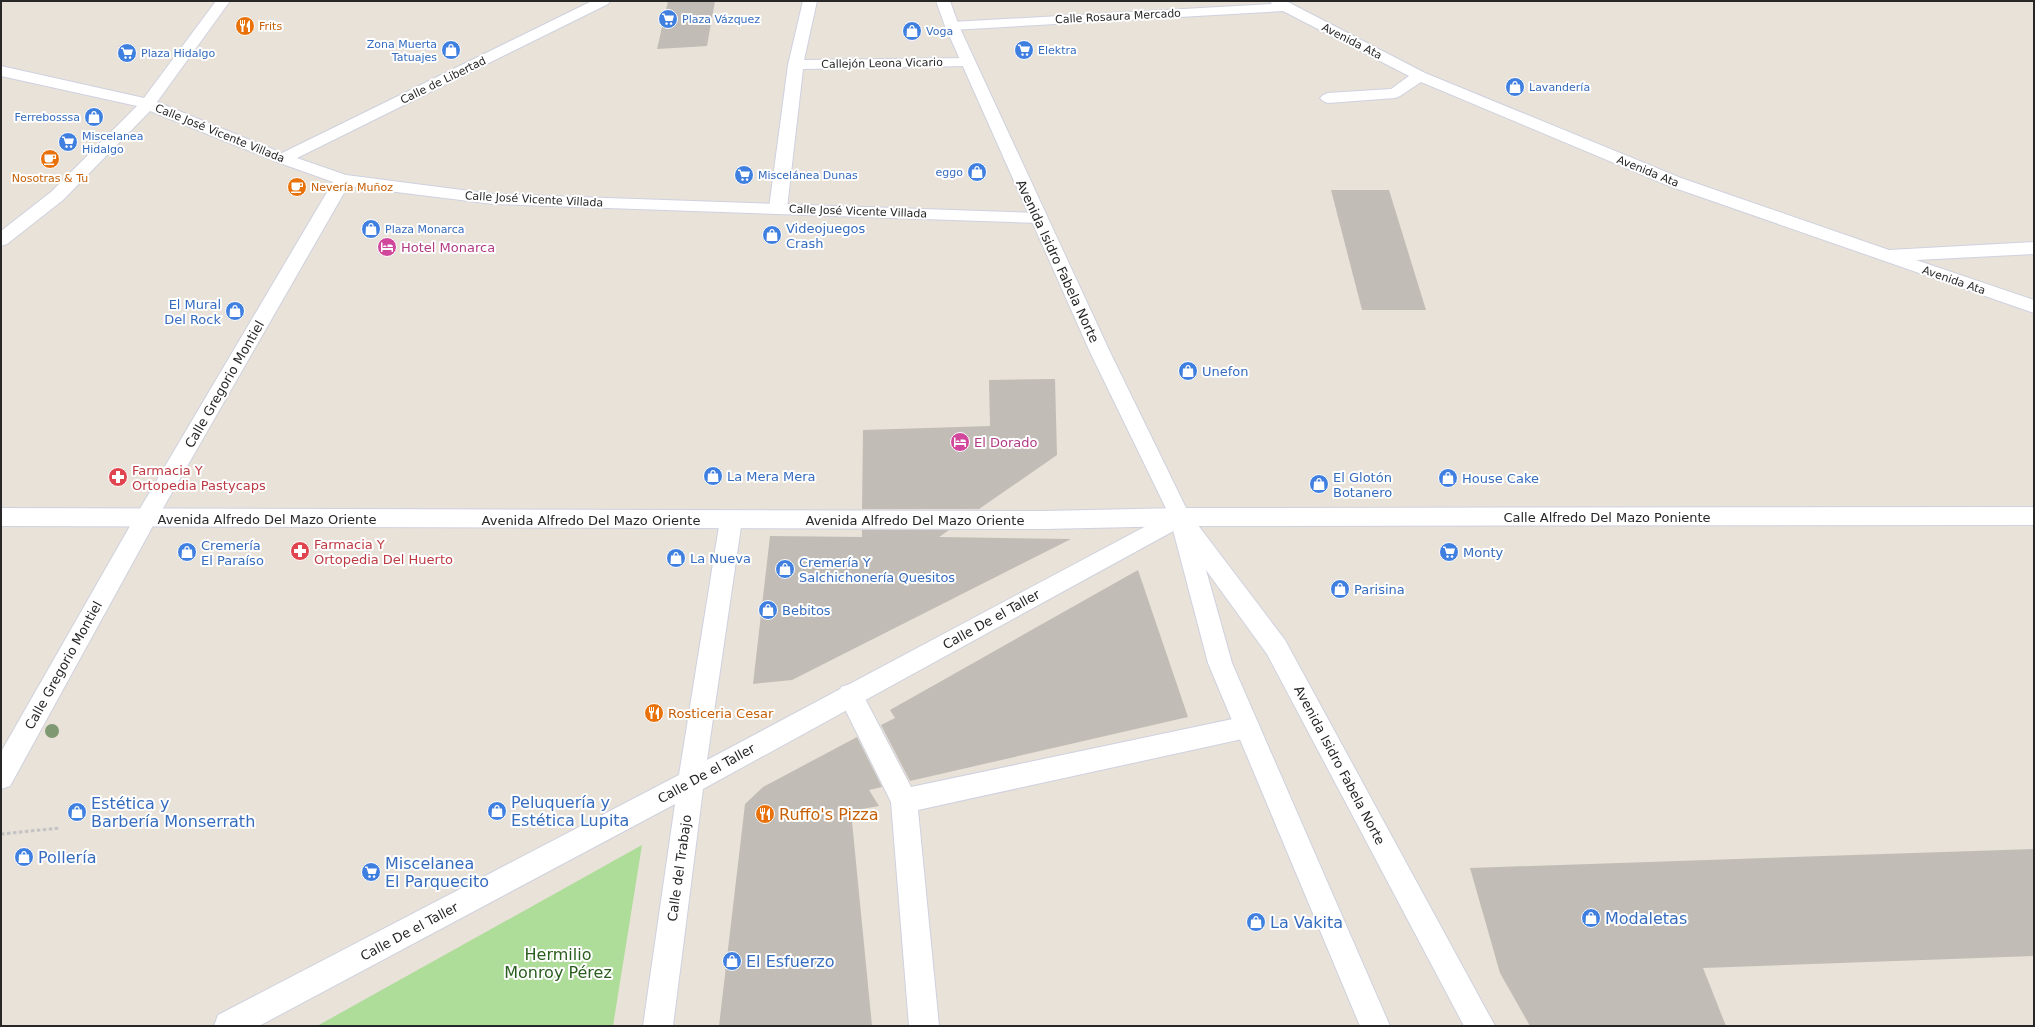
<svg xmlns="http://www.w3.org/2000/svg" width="2035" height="1027" viewBox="0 0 2035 1027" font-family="'DejaVu Sans',sans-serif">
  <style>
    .green { fill: #aedc99 }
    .building { fill: #c1bcb6 }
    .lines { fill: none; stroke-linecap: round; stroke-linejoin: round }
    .pedestrian-casing { stroke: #cfd1df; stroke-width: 2 }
    .minor-casing { stroke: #cfd1df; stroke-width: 2 }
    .tertiary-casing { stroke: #cfd1df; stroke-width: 2 }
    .secondary-casing { stroke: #cfd1df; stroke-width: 2 }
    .path { stroke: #c3c3c3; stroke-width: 3; stroke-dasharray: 3.5 2.5; stroke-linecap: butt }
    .pedestrian { fill: #fff; fill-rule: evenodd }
    .minor { fill: #fff; fill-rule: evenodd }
    .tertiary { fill: #fff; fill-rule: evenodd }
    .secondary { fill: #fff; fill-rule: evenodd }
    .tree { fill: #7f9972 }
    .labels { text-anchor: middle; stroke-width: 4; stroke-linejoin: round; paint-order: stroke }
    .far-street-label { font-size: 11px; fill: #272727; stroke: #fff }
    .far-shop-label { font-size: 11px; fill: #366cbe; stroke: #fff; text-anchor: start }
    .far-food-label { font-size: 11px; fill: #c56008; stroke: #fff; text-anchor: start }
    .shop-label { font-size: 13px; fill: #366cbe; stroke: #fff; text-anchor: start }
    .hotel-label { font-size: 13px; fill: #b23c85; stroke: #fff; text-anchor: start }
    .street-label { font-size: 13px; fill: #272727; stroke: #fff }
    .health-label { font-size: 13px; fill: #be3a42; stroke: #fff; text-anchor: start }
    .food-label { font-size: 13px; fill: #c56008; stroke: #fff; text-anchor: start }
    .near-shop-label { font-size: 16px; fill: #366cbe; stroke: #fff; text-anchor: start }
    .near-food-label { font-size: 16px; fill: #c56008; stroke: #fff; text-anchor: start }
    .near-park-label { font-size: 16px; fill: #295d1e; stroke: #fff }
  </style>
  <rect width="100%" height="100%" fill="#e9e2d9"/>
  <polygon class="green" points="642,845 613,1026 317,1026"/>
  <g class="building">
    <polygon points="668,1 715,1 707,46 657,49"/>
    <polygon points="1331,190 1389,190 1426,310 1362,310"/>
    <polygon points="1055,379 1057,455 979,509 862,509 863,430 990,426 989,380"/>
    <polygon points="862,530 949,530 939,537 1071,539 792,680 753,684 770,536 862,537"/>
    <polygon points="1138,570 1188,717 910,781 881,725 895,718 890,710"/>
    <polygon points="857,737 882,787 869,790 879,806 851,811 872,1026 719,1026 745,804 763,787"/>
    <polygon points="2034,849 2034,956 1703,968 1726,1026 1530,1026 1500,973 1470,868"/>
  </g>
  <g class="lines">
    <defs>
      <g id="pedestrian">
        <polygon points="803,1 817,1 804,60 968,58 973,59 975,62 973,65 968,66 803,69 787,208 784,212 778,213 772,212 769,208 788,65"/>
        <polygon points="850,684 859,687 911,787 1247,716 1256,719 1260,727 1256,735 1247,738 918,810 939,1026 909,1026 891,802 838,695 841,687"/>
      </g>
      <g id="minor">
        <polygon points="216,1 230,1 157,102 282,153 592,1 610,1 608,4 297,158 346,175 493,194 1038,213 1044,214 1047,218 1044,222 1038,223 493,204 348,186 154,524 10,786 1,789 1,752 138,512 333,182 277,162 150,111 63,200 7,244 1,246 1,231 51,192 137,106 1,76 1,66 144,98"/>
        <polygon points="1270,1 1286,1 1425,73 1681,178 1889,250 2034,242 2034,254 1916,260 2034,300 2034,313 1669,186 1421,82 1400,96 1395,98 1328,103 1323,101 1320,98 1323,95 1328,93 1391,89 1409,76 1283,11 952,30 947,29 945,26 947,23 952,22 1272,4"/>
        <polygon points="1180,508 1188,511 1191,517 1188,523 703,789 673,1026 643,1026 675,804 259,1026 214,1026 218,1015 679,775 720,520 723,514 731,511 739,514 742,520 707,760"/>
      </g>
      <polygon id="tertiary" points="2034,507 2034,525 1180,526 1044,529 1,526 1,508 1044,511 1180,508"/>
      <polygon id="secondary" points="936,1 950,1 959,26 1110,352 1188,512 1285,640 1495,1026 1464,1026 1267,654 1206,570 1232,663 1390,1026 1360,1026 1208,663 1173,530 1175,527 1090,352 945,26"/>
    </defs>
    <use href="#pedestrian" class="pedestrian-casing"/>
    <use href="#minor" class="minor-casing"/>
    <use href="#tertiary" class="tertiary-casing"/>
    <use href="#secondary" class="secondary-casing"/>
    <polyline class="path" points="1,834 60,828"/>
    <use href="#pedestrian" class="pedestrian"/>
    <use href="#minor" class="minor"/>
    <use href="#tertiary" class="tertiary"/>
    <use href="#secondary" class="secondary"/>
  </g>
  <circle class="tree" cx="52" cy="731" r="7"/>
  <defs>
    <symbol id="supermarket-disc" viewBox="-11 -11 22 22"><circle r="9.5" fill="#3f7fe0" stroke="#fff"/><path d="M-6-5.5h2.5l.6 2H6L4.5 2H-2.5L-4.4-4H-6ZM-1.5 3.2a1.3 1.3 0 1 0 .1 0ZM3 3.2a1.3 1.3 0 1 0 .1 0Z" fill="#fff"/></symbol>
    <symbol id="restaurant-disc" viewBox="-11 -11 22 22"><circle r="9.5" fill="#e8710a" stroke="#fff"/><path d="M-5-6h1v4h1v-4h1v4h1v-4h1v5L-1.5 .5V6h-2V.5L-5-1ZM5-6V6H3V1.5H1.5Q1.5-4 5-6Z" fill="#fff"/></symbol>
    <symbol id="shop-disc" viewBox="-11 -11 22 22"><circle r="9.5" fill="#3f7fe0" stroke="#fff"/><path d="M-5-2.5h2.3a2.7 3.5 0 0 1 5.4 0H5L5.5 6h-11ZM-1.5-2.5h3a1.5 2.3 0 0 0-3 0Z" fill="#fff"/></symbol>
    <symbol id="cafe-disc" viewBox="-11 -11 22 22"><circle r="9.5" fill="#e8710a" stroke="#fff"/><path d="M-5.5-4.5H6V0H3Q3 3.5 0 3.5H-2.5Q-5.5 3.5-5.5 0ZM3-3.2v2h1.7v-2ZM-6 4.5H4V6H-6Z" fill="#fff"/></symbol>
    <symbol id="hotel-disc" viewBox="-11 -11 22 22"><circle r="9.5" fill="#d1479c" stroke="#fff"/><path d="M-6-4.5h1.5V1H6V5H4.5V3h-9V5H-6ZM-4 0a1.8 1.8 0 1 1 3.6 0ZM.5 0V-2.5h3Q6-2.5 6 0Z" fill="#fff"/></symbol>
    <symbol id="pharmacy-disc" viewBox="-11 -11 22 22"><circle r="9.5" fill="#e0444e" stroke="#fff"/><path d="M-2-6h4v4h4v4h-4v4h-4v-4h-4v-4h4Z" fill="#fff"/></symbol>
  </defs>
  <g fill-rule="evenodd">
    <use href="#supermarket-disc" x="657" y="8" width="22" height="22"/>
    <use href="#restaurant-disc" x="234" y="15" width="22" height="22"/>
    <use href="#shop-disc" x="901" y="20" width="22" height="22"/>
    <use href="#shop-disc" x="440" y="39" width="22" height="22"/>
    <use href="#supermarket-disc" x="1013" y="39" width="22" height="22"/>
    <use href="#supermarket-disc" x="116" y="42" width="22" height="22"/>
    <use href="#shop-disc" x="1504" y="76" width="22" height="22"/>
    <use href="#shop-disc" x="83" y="106" width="22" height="22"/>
    <use href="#supermarket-disc" x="57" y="131" width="22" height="22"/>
    <use href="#cafe-disc" x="39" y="148" width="22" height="22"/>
    <use href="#shop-disc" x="966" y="161" width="22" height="22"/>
    <use href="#supermarket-disc" x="733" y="164" width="22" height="22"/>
    <use href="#cafe-disc" x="286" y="176" width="22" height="22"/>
    <use href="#shop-disc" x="360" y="218" width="22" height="22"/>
    <use href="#shop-disc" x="761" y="224" width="22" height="22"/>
    <use href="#hotel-disc" x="376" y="236" width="22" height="22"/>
    <use href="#shop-disc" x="224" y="300" width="22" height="22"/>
    <use href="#shop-disc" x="1177" y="360" width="22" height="22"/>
    <use href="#hotel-disc" x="949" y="431" width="22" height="22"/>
    <use href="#shop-disc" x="702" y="465" width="22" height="22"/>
    <use href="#pharmacy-disc" x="107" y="466" width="22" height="22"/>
    <use href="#shop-disc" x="1437" y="467" width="22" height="22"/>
    <use href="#shop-disc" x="1308" y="473" width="22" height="22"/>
    <use href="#pharmacy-disc" x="289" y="540" width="22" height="22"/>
    <use href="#shop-disc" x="176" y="541" width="22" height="22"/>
    <use href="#supermarket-disc" x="1438" y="541" width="22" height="22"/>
    <use href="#shop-disc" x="665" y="547" width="22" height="22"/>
    <use href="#shop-disc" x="774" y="558" width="22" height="22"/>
    <use href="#shop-disc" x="1329" y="578" width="22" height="22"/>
    <use href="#shop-disc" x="757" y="599" width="22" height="22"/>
    <use href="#restaurant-disc" x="643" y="702" width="22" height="22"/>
    <use href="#shop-disc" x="486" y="800" width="22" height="22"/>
    <use href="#shop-disc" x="66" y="801" width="22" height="22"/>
    <use href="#restaurant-disc" x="754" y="803" width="22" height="22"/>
    <use href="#shop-disc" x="13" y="846" width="22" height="22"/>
    <use href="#supermarket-disc" x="360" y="861" width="22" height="22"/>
    <use href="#shop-disc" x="1580" y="907" width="22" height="22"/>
    <use href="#shop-disc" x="1245" y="911" width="22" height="22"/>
    <use href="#shop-disc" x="721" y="950" width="22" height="22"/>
  </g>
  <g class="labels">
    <g class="far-street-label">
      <text transform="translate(1118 16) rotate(-3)" y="4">Calle Rosaura Mercado</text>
      <text transform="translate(1352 41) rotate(27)" y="4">Avenida Ata</text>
      <text transform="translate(882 63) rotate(-1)" y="4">Callejón Leona Vicario</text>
      <text transform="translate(443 80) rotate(-26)" y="4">Calle de Libertad</text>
      <text transform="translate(220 133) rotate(22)" y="4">Calle José Vicente Villada</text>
      <text transform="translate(1648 171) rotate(22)" y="4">Avenida Ata</text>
      <text transform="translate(534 199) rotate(3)" y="4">Calle José Vicente Villada</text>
      <text transform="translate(858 211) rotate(2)" y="4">Calle José Vicente Villada</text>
      <text transform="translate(1954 280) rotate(19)" y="4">Avenida Ata</text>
    </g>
    <g class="far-shop-label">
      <text x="682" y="23">Plaza Vázquez</text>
      <text x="926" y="35">Voga</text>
      <text x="437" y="48" text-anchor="end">Zona Muerta<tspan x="437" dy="13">Tatuajes</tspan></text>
      <text x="1038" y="54">Elektra</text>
      <text x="141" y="57">Plaza Hidalgo</text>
      <text x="1529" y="91">Lavandería</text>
      <text x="80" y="121" text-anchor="end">Ferrebosssa</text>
      <text x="82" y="140">Miscelanea<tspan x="82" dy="13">Hidalgo</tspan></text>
      <text x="963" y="176" text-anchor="end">eggo</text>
      <text x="758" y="179">Miscelánea Dunas</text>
      <text x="385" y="233">Plaza Monarca</text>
    </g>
    <g class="far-food-label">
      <text x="259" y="30">Frits</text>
      <text x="50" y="182" text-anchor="middle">Nosotras &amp; Tu</text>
      <text x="311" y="191">Nevería Muñoz</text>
    </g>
    <g class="shop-label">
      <text x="786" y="233">Videojuegos<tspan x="786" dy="15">Crash</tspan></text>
      <text x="221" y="309" text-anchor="end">El Mural<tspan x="221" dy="15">Del Rock</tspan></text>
      <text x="1202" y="376">Unefon</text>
      <text x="727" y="481">La Mera Mera</text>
      <text x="1333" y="482">El Glotón<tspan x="1333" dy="15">Botanero</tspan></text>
      <text x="1462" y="483">House Cake</text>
      <text x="201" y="550">Cremería<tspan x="201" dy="15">El Paraíso</tspan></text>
      <text x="1463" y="557">Monty</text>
      <text x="690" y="563">La Nueva</text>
      <text x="799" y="567">Cremería Y<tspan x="799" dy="15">Salchichonería Quesitos</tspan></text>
      <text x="1354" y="594">Parisina</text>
      <text x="782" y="615">Bebitos</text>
    </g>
    <g class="hotel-label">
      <text x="401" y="252">Hotel Monarca</text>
      <text x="974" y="447">El Dorado</text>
    </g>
    <g class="street-label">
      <text transform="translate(1058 261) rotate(65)" y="5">Avenida Isidro Fabela Norte</text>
      <text transform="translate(224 384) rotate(-60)" y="5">Calle Gregorio Montiel</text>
      <text x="1607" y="522">Calle Alfredo Del Mazo Poniente</text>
      <text x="267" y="524">Avenida Alfredo Del Mazo Oriente</text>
      <text x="591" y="525">Avenida Alfredo Del Mazo Oriente</text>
      <text x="915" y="525">Avenida Alfredo Del Mazo Oriente</text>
      <text transform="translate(991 619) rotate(-29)" y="5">Calle De el Taller</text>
      <text transform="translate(63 665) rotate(-61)" y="5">Calle Gregorio Montiel</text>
      <text transform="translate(1340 765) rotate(62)" y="5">Avenida Isidro Fabela Norte</text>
      <text transform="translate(706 773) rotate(-29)" y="5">Calle De el Taller</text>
      <text transform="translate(679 868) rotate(-82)" y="5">Calle del Trabajo</text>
      <text transform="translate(409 931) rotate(-28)" y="5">Calle De el Taller</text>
    </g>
    <g class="health-label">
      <text x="132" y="475">Farmacia Y<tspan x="132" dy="15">Ortopedia Pastycaps</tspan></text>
      <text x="314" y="549">Farmacia Y<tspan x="314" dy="15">Ortopedia Del Huerto</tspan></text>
    </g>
    <g class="food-label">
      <text x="668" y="718">Rosticeria Cesar</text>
    </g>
    <g class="near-shop-label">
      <text x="511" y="808">Peluquería y<tspan x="511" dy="18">Estética Lupita</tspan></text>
      <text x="91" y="809">Estética y<tspan x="91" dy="18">Barbería Monserrath</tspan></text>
      <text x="38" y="863">Pollería</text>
      <text x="385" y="869">Miscelanea<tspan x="385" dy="18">El Parquecito</tspan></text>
      <text x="1605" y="924">Modaletas</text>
      <text x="1270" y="928">La Vakita</text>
      <text x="746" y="967">El Esfuerzo</text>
    </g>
    <g class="near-food-label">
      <text x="779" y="820">Ruffo's Pizza</text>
    </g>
    <g class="near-park-label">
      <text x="558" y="960">Hermilio<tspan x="558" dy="18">Monroy Pérez</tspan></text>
    </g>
  </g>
  <rect width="2035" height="1027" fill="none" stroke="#272727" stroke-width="4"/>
</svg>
